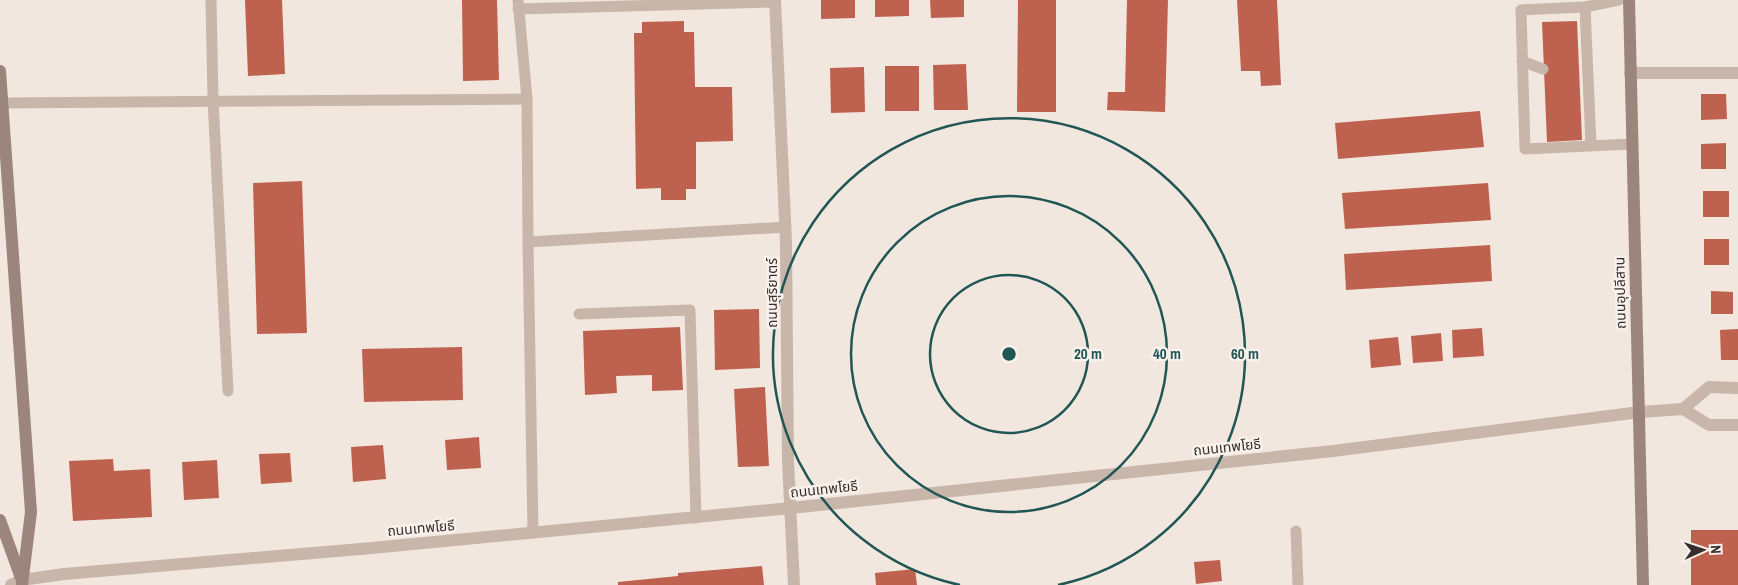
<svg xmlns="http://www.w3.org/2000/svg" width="1738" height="585" viewBox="0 0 1738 585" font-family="'Archivo Narrow','Noto Sans Thai',sans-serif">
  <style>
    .building { fill: #bf614f }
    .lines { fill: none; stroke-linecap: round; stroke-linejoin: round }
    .service { stroke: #c9b6ab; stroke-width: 11 }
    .minor { stroke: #c9b6ab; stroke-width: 12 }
    .tertiary { stroke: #c9b6ab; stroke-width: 12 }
    .secondary { stroke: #9c857c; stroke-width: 12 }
    .ring { fill: none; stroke: #215655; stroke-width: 2.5 }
    .labels { text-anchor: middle; stroke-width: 5; stroke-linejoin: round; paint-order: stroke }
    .street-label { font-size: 14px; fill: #372d2a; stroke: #f9f1eb }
    .centre { fill: #215655; stroke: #f9f1eb; stroke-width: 2.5 }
    .ring-label { font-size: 15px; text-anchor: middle; font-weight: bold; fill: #215655; stroke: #f9f1eb; stroke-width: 5; stroke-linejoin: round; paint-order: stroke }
  </style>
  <rect width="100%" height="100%" fill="#f1e7de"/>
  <g class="building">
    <polygon points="245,0 282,0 285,74 248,76"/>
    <polygon points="462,0 497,0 499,80 463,81"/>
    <polygon points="821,0 855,0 855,18 821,19"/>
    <polygon points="875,0 909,0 909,16 875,17"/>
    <polygon points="930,0 964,0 964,17 931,18"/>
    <polygon points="1018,0 1056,0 1056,112 1017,112"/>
    <polygon points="1127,0 1168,0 1165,112 1107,110 1108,92 1125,92"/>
    <polygon points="1237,0 1277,0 1281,85 1261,86 1260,71 1241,71"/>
    <polygon points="684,21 684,32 694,32 695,87 732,87 733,141 696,142 696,189 686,189 686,200 661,200 661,188 636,189 634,33 642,33 642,22"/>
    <polygon points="1577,21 1582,140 1547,142 1542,22"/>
    <polygon points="966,64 968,110 934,110 933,65"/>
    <rect x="885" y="66" width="34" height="45"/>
    <polygon points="864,67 865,112 831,113 830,68"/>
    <polygon points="1701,94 1726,94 1727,119 1701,120"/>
    <polygon points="1480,111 1484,147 1338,159 1335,123"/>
    <polygon points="1726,143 1726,169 1701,169 1701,144"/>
    <polygon points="302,181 307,333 257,334 253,183"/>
    <polygon points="1488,183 1491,220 1345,229 1342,193"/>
    <rect x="1703" y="191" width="26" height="26"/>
    <rect x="1704" y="239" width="25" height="26"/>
    <polygon points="1490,245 1492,281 1346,290 1344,254"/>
    <polygon points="1711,291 1733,292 1733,314 1711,314"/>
    <polygon points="759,309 760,368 715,370 714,310"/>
    <polygon points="680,327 683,390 652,391 652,375 616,376 617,393 585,395 583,331"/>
    <polygon points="1482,328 1484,356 1453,358 1452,330"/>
    <polygon points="1738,329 1738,360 1721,360 1720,330"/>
    <polygon points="1441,333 1443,361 1413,363 1411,336"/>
    <polygon points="1398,337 1401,365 1371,368 1369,340"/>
    <polygon points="462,347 463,400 364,402 362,349"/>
    <polygon points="765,387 769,466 738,467 734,389"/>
    <polygon points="479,437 481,468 447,470 445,440"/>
    <polygon points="383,445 386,479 353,482 351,447"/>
    <polygon points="290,453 292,482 261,484 259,454"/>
    <polygon points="113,459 114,471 150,469 152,517 73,521 69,461"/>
    <polygon points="217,460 219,498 184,500 182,462"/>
    <rect x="1691" y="530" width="47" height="55"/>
    <polygon points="1220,560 1222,581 1196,584 1194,562"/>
    <polygon points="762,566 764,585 618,585 618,582 678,576 678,573"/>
    <polygon points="915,569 917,585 876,585 875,573"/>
  </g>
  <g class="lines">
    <g class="service">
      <polyline points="211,0 213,100 228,391"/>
      <polyline points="518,0 527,99 528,242 786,227"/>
      <polyline points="1619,0 1585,7 1521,10 1525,149 1632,144"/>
      <polyline points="1585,7 1591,145"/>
      <polyline points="518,9 775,2"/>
      <polyline points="1522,61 1543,69"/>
      <polyline points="2,103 527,99"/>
      <polyline points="528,242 533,533"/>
      <polyline points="579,314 690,310 696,518"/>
      <polyline points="1296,531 1298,585"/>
    </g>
    <g class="minor">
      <polyline points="1630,73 1738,73"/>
      <polyline points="1683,409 1709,387 1738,388"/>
      <polyline points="1640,412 1683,409 1709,425 1738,425"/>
    </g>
    <g class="tertiary">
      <polyline points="775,0 786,242 788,461 794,585"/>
      <polyline points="11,585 22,580 64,574 361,549 791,508 1333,451 1640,412"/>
    </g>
    <g class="secondary">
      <polyline points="1629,0 1643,585"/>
      <polyline points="0,71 31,512 22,585"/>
      <polyline points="0,520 21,578"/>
    </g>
  </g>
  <g class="ring">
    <circle cx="1009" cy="354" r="79"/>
    <circle cx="1009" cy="354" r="158"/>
    <path d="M960 585A236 236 0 1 1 1058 585"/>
  </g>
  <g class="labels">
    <g class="street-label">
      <text transform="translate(772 293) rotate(-90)" y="5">ถนนสุริยาตร์</text>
      <text transform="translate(1620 293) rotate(-91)" y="5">ถนนอุปลีสาน</text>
      <text transform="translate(1227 447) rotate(-6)" y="5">ถนนเทพโยธี</text>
      <text transform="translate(824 489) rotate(-6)" y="5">ถนนเทพโยธี</text>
      <text transform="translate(421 528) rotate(-5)" y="5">ถนนเทพโยธี</text>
    </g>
  </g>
  <circle cx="1009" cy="354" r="8" class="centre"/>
  <g class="ring-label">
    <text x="1088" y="359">20 m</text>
    <text x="1167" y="359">40 m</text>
    <text x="1245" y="359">60 m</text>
  </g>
  <g transform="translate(1703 550) rotate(87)" stroke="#f9f1eb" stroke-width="4" paint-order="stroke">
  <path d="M0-4L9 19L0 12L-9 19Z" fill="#372d2a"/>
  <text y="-8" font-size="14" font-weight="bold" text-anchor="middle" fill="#372d2a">N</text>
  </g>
</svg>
